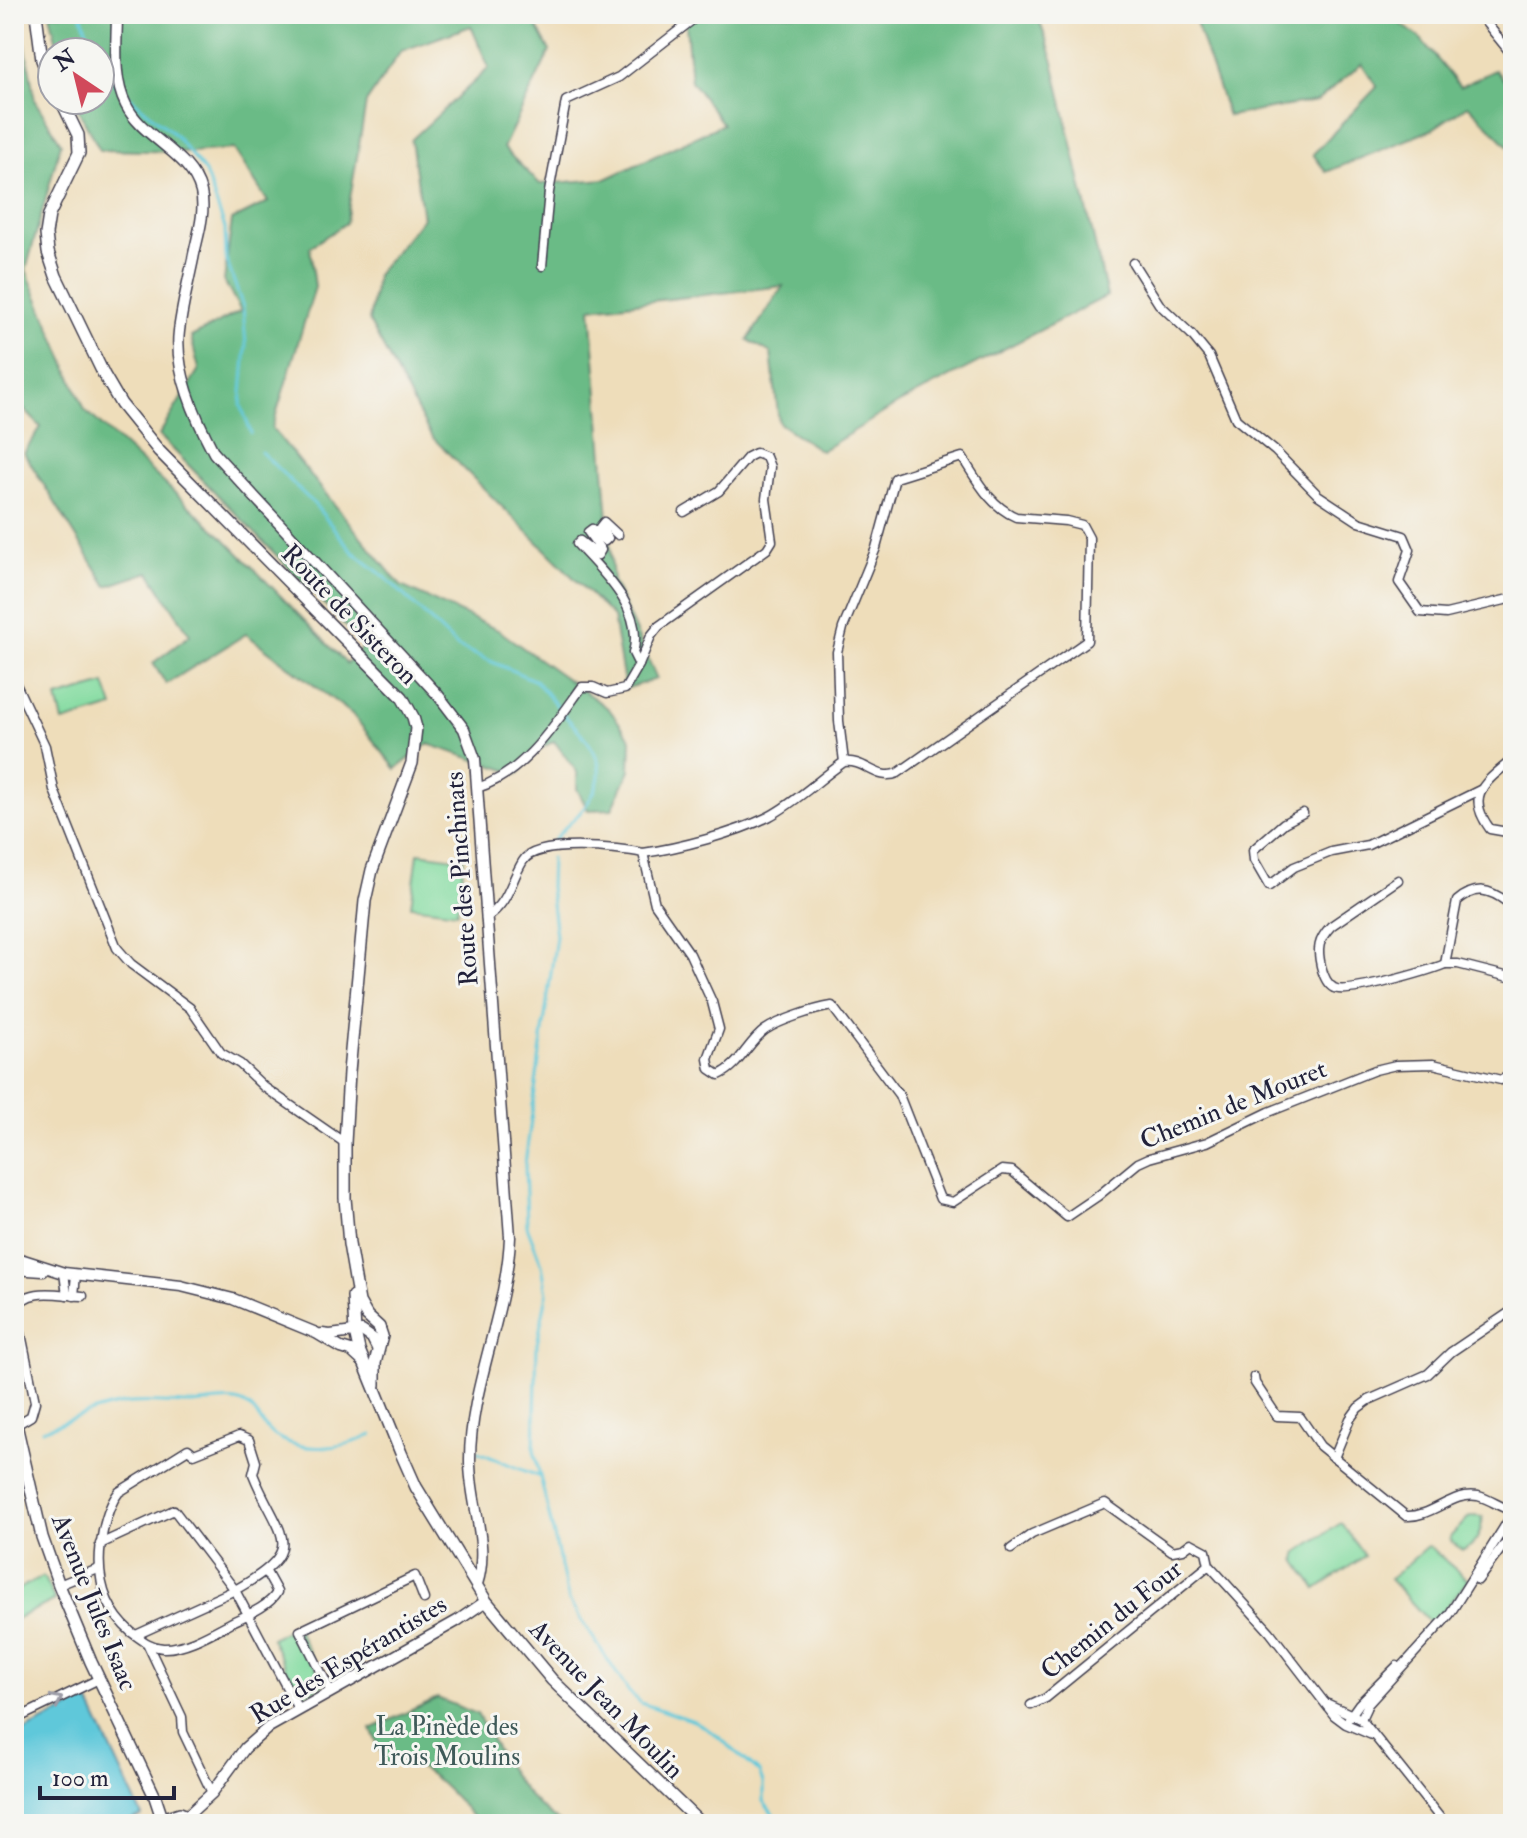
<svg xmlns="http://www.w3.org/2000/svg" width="1527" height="1838" viewBox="0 0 1527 1838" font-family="'IM FELL Double Pica',serif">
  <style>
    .green { fill: #84dba0; stroke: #537e6e; stroke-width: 2 }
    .forest { fill: #6bbb86; stroke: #466e60; stroke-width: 2 }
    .water { fill: #5fc8da; stroke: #40758a; stroke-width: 2 }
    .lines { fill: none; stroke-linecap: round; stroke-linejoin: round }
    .stream { stroke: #5fc8da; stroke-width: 3 }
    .minor-casing { stroke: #413e4e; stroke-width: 11 }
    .tertiary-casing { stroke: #413e4e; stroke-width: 13 }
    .secondary-casing { stroke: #413e4e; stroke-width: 14 }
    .minor { stroke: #fff; stroke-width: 8 }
    .tertiary { stroke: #fff; stroke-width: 10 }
    .secondary { stroke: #fff; stroke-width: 11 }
    .oneway { stroke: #9c9ca7 }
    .labels { text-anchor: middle; stroke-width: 6; stroke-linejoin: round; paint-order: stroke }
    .street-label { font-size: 26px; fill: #22223b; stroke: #f6f6f2 }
    .park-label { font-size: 26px; fill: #3f5a59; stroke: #f6f6f2 }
  </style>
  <rect width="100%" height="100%" fill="#f6f6f2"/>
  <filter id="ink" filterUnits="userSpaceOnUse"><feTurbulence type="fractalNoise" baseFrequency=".0125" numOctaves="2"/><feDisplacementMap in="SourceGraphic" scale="16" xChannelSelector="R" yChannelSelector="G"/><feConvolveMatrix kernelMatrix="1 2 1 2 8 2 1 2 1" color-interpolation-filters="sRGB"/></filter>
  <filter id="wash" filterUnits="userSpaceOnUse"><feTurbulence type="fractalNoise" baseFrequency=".006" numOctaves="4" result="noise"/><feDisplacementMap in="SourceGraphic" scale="32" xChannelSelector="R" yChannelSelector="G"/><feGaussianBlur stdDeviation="1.8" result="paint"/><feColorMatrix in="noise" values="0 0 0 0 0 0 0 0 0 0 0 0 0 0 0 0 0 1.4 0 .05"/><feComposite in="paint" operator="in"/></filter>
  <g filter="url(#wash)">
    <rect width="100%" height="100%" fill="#eeddba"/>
    <g class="green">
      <polygon points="105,684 113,707 63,722 57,698"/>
      <polygon points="418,853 464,859 457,912 411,906"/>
      <path d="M1475,1516L1483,1517C1481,1531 1478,1545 1463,1550L1451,1542L1450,1537L1468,1518Z"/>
      <polygon points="1341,1523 1365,1556 1316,1589 1296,1560 1298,1552"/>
      <polygon points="1428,1546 1468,1580 1432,1625 1390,1579"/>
      <polygon points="43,1576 55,1600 14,1620 14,1591"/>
      <polygon points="296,1626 324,1685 299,1697 271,1638"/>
    </g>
    <g class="forest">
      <polygon points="14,14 17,14 23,31 35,101 61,143 26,270 85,410 227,541 347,664 364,645 159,435 199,369 191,337 241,311 224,281 232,220 268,202 234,149 189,152 100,150 73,100 100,100 100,52 59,52 50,14 530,14 550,51 503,148 540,184 606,179 723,124 691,81 685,14 1037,14 1051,53 1107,296 901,402 821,451 779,423 771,353 748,340 783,286 591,308 613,581 657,679 625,689 613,617 431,436 369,321 377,274 423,218 411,140 489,68 471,26 401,51 366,103 346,223 310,247 315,287 272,428 401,586 498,630 609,709 631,739 630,770 612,809 588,810 577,789 577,772 554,741 539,749 518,774 428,744 396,769 352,714 246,634 166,684 153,663 190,635 149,572 107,586 24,453 41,427 14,399"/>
      <polygon points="1193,14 1388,14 1421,39 1460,87 1495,70 1513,90 1513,151 1468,105 1431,130 1326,172 1313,154 1377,87 1362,64 1317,101 1228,116"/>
      <path d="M437,1698L477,1714C501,1757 520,1798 563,1824H479C458,1802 421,1750 387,1765L371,1729Z"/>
    </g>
    <polygon class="water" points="88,1699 142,1816 124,1824 15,1824 14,1736"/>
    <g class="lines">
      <g class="stream">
        <polyline points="81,14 94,52"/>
        <polyline points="100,62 116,85"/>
        <polyline points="125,93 175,135 205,172 225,228 226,259 243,307 246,346 241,405 251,433"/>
        <polyline points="261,452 315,505 353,552 386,578 458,647 536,681 557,706"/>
        <path d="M553,843C559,831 569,824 578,815C617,772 597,748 563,714"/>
        <polyline points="551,858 550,887 556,936 525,1164 527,1226 542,1265 547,1294 537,1344 534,1450 569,1601 629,1692 641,1703 694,1721 715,1734 759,1772 763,1783 763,1801 780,1824"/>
        <path d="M42,1430C70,1420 101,1406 130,1403C151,1401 172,1404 193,1404C206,1403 223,1399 236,1401C257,1405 260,1425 271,1433C301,1455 342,1449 372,1435"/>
        <polyline points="478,1452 538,1476"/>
      </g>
    </g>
  </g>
  <g filter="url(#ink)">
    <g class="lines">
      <defs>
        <g id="minor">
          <polyline points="1479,14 1513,56"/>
          <polyline points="1133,263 1159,304 1191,334 1209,356 1236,419 1275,451 1318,495 1359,522 1404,536 1410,550 1399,582 1420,612 1446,614 1509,599 1513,601"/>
          <polyline points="542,266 549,192 566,101 619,77 700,14"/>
          <polyline points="639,665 651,636 659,626 767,549 772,541 766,499 770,467 766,457 756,453 748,457 719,491 684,512"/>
          <polyline points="14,680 45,746 54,790 117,948 131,964 190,1008 221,1053 240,1064 264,1087 345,1143"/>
          <path d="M1513,759C1486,782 1464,794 1490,829L1513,833"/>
          <path d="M477,788C524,774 555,724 582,687H593L607,693L625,689L639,665L633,653C645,610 603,572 577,544L580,541L598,555L601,550L588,532L592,529L605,541L608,538L600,527L604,522L618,535"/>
          <polyline points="1303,813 1284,823 1253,850 1254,860 1269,886 1294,867 1331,852 1368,845 1482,789"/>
          <path d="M643,853C680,848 735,833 768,817C795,803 818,780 844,762C865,759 877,782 898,773L1087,641L1089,538L1082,525L1066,521L1016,517C990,506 977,480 962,457L895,478L876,548L843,628L837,652L839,721L844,762"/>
          <path d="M1398,880L1331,926C1318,940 1317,949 1321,966C1323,974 1326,984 1334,988C1347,995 1428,971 1445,964H1458L1513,978"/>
          <path d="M486,918C510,901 509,884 523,861C536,839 620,848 643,853L655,904L690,954L712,1002L719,1029L708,1059L710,1069L719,1075C740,1066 747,1043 765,1030C780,1020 814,1009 832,1006L899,1095L940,1199L953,1202L1002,1170L1012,1171L1067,1217L1098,1196L1138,1163L1149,1158L1207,1142L1269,1112L1375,1070L1396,1065L1433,1064L1501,1080L1513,1074"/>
          <path d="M1445,964L1457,901C1476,885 1489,889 1507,902"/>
          <polyline points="64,1273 67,1295"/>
          <polyline points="74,1296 76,1274"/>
          <path d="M1254,1377L1255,1383L1277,1416L1300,1417L1320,1446L1406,1516C1431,1518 1453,1491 1478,1496C1490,1499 1501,1508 1513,1511"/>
          <path d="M16,1425L31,1416L35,1402L16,1309C26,1285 62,1296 83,1296"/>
          <polyline points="1334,1458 1350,1419 1358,1408 1369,1400 1428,1374 1451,1352 1513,1310"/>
          <polyline points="100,1544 174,1510 235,1590 136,1635"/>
          <polyline points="1011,1549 1032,1534 1105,1503 1172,1551 1183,1549 1191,1543 1206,1551 1209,1565"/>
          <path d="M266,1572L277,1592C270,1606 247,1615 232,1622C213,1632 185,1649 163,1648C150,1647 142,1640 131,1632C100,1605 95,1569 103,1531C106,1517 110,1503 119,1492L188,1449L194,1454L239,1436L249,1440L256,1462L253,1474C278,1537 312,1547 235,1590L298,1709"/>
          <polyline points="1478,1580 1503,1546 1513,1538"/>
          <polyline points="59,1585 98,1569"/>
          <polyline points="148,1645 182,1717 183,1732 212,1793"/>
          <polyline points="331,1692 300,1631 415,1576 424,1599"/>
          <polyline points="1328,1704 1361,1719 1445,1824"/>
          <polyline points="1031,1705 1046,1698 1209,1565 1270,1632 1334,1715 1346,1724 1372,1735"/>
          <polyline points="1349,1718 1359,1704 1397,1666"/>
          <polyline points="1361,1719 1368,1704 1449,1615 1513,1513"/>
          <polyline points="14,1720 99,1679"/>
        </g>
        <g id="tertiary">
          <path d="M117,14C117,43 112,78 126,105C143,139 191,153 201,192C206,214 197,237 193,259C188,283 182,307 179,331C174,371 196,419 214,453L438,695L464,729L475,759L510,1237C507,1314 469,1388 470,1462C470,1503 490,1545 477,1584"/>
          <polyline points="14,1257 64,1273 181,1286 233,1299 316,1333 341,1348 351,1351 363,1362"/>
          <polyline points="14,1269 43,1271"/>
          <polyline points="322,1334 330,1335 362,1331 372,1338 378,1350"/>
          <polyline points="187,1816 212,1793 245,1748 269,1727 457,1621 486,1601"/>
        </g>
        <g id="secondary">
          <polyline points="36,14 42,60 52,85"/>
          <polyline points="61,100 78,135 79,153 49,215 46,234 48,252 56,276 104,375 121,404 159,451 402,697 413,717 416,728 412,763 372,870 365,901 349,1072 345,1143 345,1198 349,1244 359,1302 367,1316 379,1327 382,1336 375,1363 375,1385"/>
          <polyline points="353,1296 355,1332 359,1350 401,1453 416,1487 486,1601 552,1680 701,1824"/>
          <polyline points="14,1416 42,1537 59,1585 91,1662 155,1797 164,1824"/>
          <polyline points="164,1824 168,1817 180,1813 187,1816 192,1824"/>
        </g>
      </defs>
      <use href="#minor" class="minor-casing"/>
      <use href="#tertiary" class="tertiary-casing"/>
      <use href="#secondary" class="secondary-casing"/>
      <use href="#minor" class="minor"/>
      <use href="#tertiary" class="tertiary"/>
      <use href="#secondary" class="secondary"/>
    </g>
    <defs><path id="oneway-chevron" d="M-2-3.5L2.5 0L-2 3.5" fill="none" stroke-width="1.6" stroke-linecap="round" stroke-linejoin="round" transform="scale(2)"/></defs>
    <use class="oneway" href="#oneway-chevron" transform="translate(57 1700) rotate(-26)"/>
  </g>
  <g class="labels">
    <g class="street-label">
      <text transform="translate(350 614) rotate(46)" y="9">Route de Sisteron</text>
      <text transform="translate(461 879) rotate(-94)" y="9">Route des Pinchinats</text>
      <text transform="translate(1233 1104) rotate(-22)" y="9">Chemin de Mouret</text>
      <text transform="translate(95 1602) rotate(68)" y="9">Avenue Jules Isaac</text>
      <text transform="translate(1111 1619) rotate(-39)" y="9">Chemin du Four</text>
      <text transform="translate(348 1659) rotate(-31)" y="9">Rue des Espérantistes</text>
      <text transform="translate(607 1699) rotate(46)" y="9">Avenue Jean Moulin</text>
    </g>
    <g class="park-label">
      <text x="447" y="1735">La Pinède des<tspan x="447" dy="30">Trois Moulins</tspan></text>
    </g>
  </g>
  <rect width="1527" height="1838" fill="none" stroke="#f6f6f2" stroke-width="48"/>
  <g transform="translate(76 76) rotate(325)"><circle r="38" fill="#f6f6f2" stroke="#a1a1a9" stroke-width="2"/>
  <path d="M0-6L14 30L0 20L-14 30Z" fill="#d1495b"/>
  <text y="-12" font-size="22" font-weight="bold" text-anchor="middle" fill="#22223b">N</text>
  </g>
  <path d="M40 1786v12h134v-12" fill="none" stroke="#22223b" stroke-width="4"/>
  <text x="52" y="1786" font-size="24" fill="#22223b" stroke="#f6f6f2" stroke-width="6" paint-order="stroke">100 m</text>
</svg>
